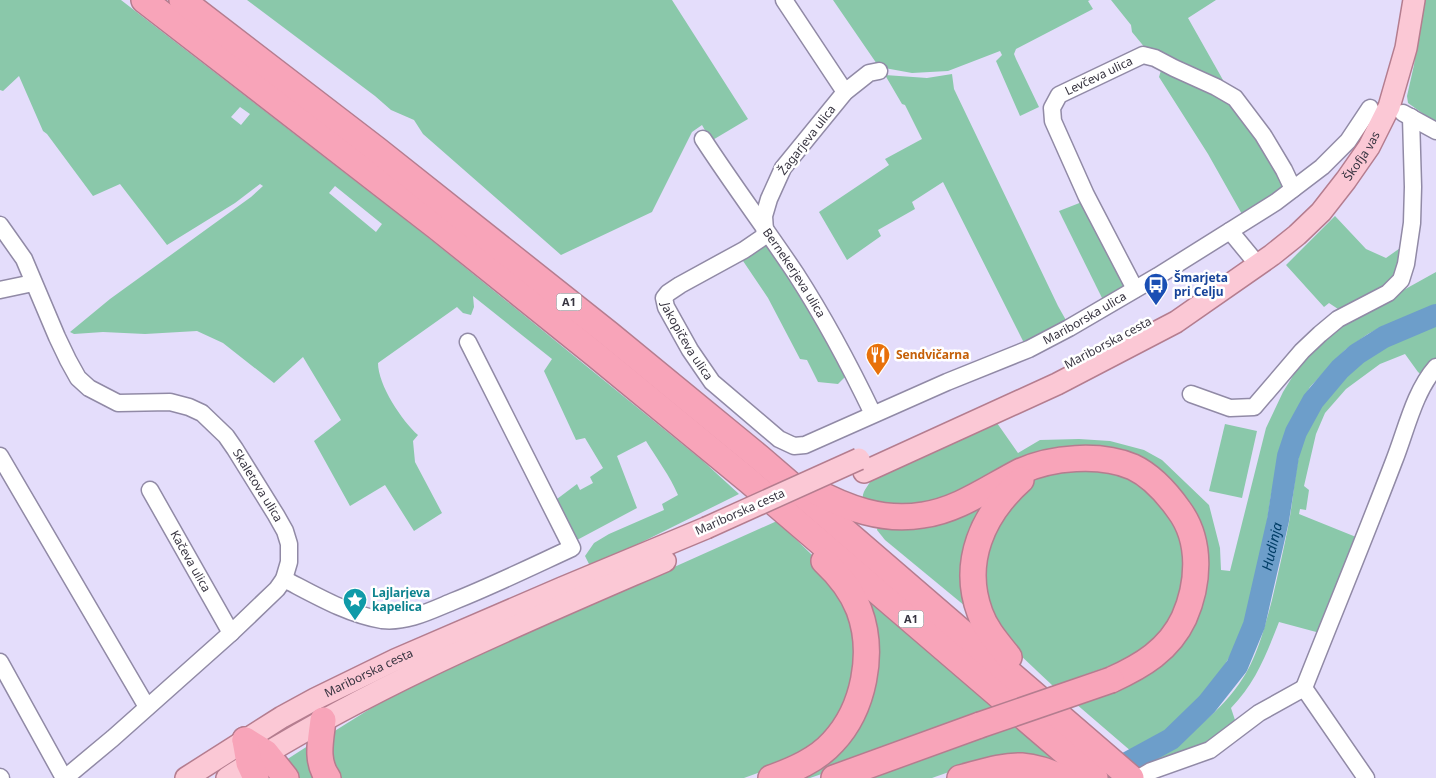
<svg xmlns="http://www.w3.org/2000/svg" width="1436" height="778" viewBox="0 0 1436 778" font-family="'Noto Sans',sans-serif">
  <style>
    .green { fill: #8ac8aa; fill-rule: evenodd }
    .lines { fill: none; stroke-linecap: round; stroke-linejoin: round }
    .river { stroke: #6d9eca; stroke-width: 22 }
    .minor-casing { stroke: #918aa6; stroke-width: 19 }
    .major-casing { stroke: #b47d8f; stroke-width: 24 }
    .highway-casing { stroke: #b47d8f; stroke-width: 28 }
    .minor { stroke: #fff; stroke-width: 16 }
    .major { stroke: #fbc8d5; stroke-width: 21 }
    .highway { stroke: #f8a4b9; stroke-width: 25 }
    .major-bridge-casing { stroke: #b47d8f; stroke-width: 24; stroke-linecap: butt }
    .highway-bridge-casing { stroke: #b47d8f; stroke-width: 28; stroke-linecap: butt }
    .major-bridge { stroke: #fbc8d5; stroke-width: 21 }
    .highway-bridge { stroke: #f8a4b9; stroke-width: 25 }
    .labels { text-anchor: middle; stroke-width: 5; stroke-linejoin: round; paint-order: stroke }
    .shield { fill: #fff; stroke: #737179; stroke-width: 1 }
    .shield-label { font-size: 11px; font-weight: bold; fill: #373440 }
    .street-label { font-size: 12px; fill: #373440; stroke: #fff }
    .transit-label { font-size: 12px; font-weight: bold; fill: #164399; stroke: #fff; text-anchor: start }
    .food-label { font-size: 12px; font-weight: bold; fill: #c56008; stroke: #fff; text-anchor: start }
    .culture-label { font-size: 12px; font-weight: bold; fill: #0d838f; stroke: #fff; text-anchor: start }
    .water-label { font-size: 14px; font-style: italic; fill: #003e67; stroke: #fff }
  </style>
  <rect width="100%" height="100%" fill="#e4ddfb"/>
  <g class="green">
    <path d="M0,0H121L424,234L703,461L739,494L634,546L590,566L585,556L594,543L609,534L664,510L662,504L678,495C670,476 657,459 646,441L617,456L637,508L577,540L557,499L577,484L580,490L593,483L590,477L603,468L585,438L576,440L544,371L552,359L473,296L474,307L471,315L463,313L457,307L378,363C378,385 402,421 418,435L413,441L415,462L442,513L414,531L385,485L350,506L314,441L341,420L303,357L274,383L223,343L197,331L145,334L103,332L74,334L70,332L110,299L251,197L263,186L260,184L235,203L167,245L120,184L93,196L47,134L43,131L19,76L3,91L0,90ZM240,107L250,114L241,125L231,117ZM335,186L382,224L376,232L329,193Z"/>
    <polygon points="247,0 672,0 748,119 711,141 702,125 692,132 652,212 561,255 423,134 414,120 391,110 375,96"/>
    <polygon points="833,0 1090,0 1088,1 1093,9 1016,49 1014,54 1016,59 1039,107 1020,116 996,61 1002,55 1000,51 948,71 912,73 879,67"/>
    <polygon points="1111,0 1216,0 1188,18 1223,80 1220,85 1146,49 1132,32 1131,25"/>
    <polygon points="1422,0 1436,0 1436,123 1408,103 1407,96 1414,65"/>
    <polygon points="1162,67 1226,99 1270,158 1281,180 1281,189 1243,216 1208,154 1159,77"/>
    <polygon points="952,74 954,89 1058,306 1067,322 1026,347 943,182 912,202 915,209 878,230 881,236 847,260 819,212 889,165 885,159 922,139 905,105 902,104 885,75 927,78"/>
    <polygon points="1082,202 1126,288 1104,302 1059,211"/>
    <polygon points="1335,216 1366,249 1386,258 1403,246 1393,283 1341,311 1329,303 1324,307 1286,265"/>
    <polygon points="763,244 766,245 794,279 846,376 838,384 818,382 807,360 800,359 768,298 741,258"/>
    <path d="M1436,272V307L1383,326L1368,334L1345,350L1310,387L1300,404L1281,451L1271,495L1257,587L1246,623L1238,642L1224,666L1221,677L1206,697L1193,707L1168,732L1132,752L1075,703L1161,660L1204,551L1126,453L947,498L902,507L863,501C861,490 870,486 872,477L997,423L1018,453L1040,440L1079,439L1110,441L1144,450L1162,460L1209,505L1220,548L1221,570L1230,571L1266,428L1283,392L1307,353L1346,322Z"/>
    <path d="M1436,325V361L1424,377L1418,372L1405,354L1380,364L1346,389L1325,413L1316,434L1304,486L1309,490L1306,510L1300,509L1299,514L1361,539L1320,633L1279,622C1266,655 1256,682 1231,708L1236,723L1205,746L1151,767L1146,761C1181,740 1215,718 1239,684C1257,659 1264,629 1272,600C1278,574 1284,548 1289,522C1294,495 1295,466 1303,440C1313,409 1338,377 1364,359C1386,343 1411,335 1436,325Z"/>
    <polygon points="1225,424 1257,431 1242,498 1209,491"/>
    <polygon points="1069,468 1128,474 1165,503 1183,543 1186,577 1174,614 1162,633 1132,658 1053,686 1018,653 986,610 985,542 1031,481 1054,471"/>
    <polygon points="986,498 965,606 885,540 877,530 878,525"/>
    <polygon points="777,521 811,554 842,591 853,613 857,683 826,738 786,763 744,778 340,778 331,768 333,732 373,707 456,663 469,659"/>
    <polygon points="862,594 997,706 871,757 810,778 799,778 849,731"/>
    <polygon points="1016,724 1051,757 1050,760 963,767 932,778 855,778"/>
    <polygon points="314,742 322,778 299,778 289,768 286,760"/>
  </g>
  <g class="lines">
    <path class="river" id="s1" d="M1103,776L1171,739L1207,704L1237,666L1254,625L1278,520L1288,456L1296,432L1313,401L1340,369L1357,354L1384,337L1436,315"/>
    <defs>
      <g id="minor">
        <polyline points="784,0 845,92"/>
        <path id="s2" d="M879,71L869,73L845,92L783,168L769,199L764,216L765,231L763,237L744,250L680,285L668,293L664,298L666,307L690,350L712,382L779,439L794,446L805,445L947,382L1029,349L1069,328L1158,276L1276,202L1322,167L1348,141L1370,108"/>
        <polyline points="1403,113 1436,131"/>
        <path id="s3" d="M703,139C733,185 766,229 796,274C825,319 850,366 873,414"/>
        <path id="s4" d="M0,225L24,259L57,337L68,360L78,378L89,388L118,403L170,402L189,407L202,413L226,436L235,449L276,515L285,531L289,544V562L284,579L277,589L231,633L113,738L65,778"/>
        <polyline points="1230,231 1258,265"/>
        <path id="s5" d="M1135,289L1086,195L1053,121L1052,108L1059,95L1143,55L1155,58L1174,68L1216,87L1235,98L1263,135L1284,170L1293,189"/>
        <polyline points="0,290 33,283"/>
        <polyline points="1191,394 1230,408 1254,407 1302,351 1320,334 1338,319 1388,293 1401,280 1406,264 1412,223 1413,187 1411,117"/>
        <polyline points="0,456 147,707"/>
        <path id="s6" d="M150,490L231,633"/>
        <path d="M284,579C315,595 347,614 382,620C407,623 432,610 454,601C494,585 533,566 572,548L468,342"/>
        <polyline points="0,662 64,778"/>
        <path d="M1304,688C1334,612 1365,537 1394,461C1406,431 1414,392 1436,367"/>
        <polyline points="0,777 1,778"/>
        <polyline points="1139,778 1151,771 1210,750 1259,713 1304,688 1366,778"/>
      </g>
      <g id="major">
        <path id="s7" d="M864,472L1057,384L1176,322L1272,255L1297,235L1321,212L1346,180L1369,147L1389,107L1406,48L1414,0"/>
        <path id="s8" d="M186,778L282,717L315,699L395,660L562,588L706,528"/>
        <path d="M227,778C364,689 515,626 665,561"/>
      </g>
      <g id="highway">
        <polyline points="144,0 437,227 596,355 749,481 1095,778"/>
        <polyline points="182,0 376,149 609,334 760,458 1131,778"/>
        <path d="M811,489C846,508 883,522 923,515C958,510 988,488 1019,472C1051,457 1100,453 1133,467C1152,476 1167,493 1179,510C1202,541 1199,584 1184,618C1169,650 1142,666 1111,680"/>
        <path d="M1009,657C998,643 986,630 980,613C961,562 983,514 1021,480"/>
        <path d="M323,720C321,739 315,761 328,778"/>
        <polyline points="245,740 266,753 286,778"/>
        <polyline points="245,740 249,763 256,778"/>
        <path d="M771,778C793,770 817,760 833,742C864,709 875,653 859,610C852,592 839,575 824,561"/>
        <polyline points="834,778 980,725"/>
        <path d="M960,778C980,773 1002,765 1022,766C1037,767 1051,773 1064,778"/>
      </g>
    </defs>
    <use href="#minor" class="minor-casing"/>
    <use href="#major" class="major-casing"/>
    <use href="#highway" class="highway-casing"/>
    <use href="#minor" class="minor"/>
    <use href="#major" class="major"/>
    <use href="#highway" class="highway"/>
    <defs>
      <polyline id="major-bridge" points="706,528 859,459"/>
      <polyline id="highway-bridge" points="980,725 1111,680"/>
    </defs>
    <use href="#major-bridge" class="major-bridge-casing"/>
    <use href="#highway-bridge" class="highway-bridge-casing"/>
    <use href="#major-bridge" class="major-bridge"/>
    <use href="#highway-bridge" class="highway-bridge"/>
  </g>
  <defs>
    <symbol id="bus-pin" viewBox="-11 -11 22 30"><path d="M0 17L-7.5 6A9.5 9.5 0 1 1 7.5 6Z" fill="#1a4fb4" stroke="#fff"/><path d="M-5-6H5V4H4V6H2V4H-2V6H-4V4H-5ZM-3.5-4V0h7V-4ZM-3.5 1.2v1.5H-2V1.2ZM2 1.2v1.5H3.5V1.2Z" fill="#fff"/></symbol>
    <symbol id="restaurant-pin" viewBox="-11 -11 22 30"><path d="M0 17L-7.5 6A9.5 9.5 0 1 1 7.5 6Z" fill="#e8710a" stroke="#fff"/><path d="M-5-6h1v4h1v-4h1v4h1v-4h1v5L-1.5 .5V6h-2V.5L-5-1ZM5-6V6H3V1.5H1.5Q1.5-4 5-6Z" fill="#fff"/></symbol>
    <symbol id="sight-pin" viewBox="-11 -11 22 30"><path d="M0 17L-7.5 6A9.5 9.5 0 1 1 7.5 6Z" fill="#0f9aa8" stroke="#fff"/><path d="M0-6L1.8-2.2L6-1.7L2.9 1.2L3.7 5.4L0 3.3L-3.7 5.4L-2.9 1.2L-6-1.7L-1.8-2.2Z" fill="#fff"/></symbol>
  </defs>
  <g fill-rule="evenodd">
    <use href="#bus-pin" x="1142" y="271" width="28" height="38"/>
    <use href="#restaurant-pin" x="864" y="341" width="28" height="38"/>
    <use href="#sight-pin" x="341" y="586" width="28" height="38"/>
  </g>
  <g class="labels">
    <g class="shield">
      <rect x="556.5" y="293.5" width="25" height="17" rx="4"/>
      <rect x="898.5" y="610.5" width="25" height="17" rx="4"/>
    </g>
    <g class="shield-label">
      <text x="569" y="306">A1</text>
      <text x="911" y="623">A1</text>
    </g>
    <g class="street-label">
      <text dy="4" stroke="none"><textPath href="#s5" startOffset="259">Levčeva ulica</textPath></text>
      <text transform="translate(807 140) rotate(-52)" y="4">Žagarjeva ulica</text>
      <text dy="4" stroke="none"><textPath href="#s7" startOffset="598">Škofja vas</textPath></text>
      <text dy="4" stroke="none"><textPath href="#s3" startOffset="162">Bernekerjeva ulica</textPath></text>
      <text dy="4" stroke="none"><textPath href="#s2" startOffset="849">Mariborska ulica</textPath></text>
      <text dy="4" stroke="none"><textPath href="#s2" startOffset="378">Jakopičeva ulica</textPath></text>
      <text transform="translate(1108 343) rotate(-28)" y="4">Mariborska cesta</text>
      <text dy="4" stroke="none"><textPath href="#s4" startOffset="398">Skaletova ulica</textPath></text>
      <text transform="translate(740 512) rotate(-24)" y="4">Mariborska cesta</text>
      <text dy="4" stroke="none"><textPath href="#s6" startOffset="82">Kačeva ulica</textPath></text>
      <text dy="4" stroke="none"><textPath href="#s8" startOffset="211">Mariborska cesta</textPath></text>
    </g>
    <g class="transit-label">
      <text x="1174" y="282">Šmarjeta<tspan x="1174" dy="14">pri Celju</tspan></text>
    </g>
    <g class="food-label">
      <text x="896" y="359">Sendvičarna</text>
    </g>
    <g class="culture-label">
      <text x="372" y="597">Lajlarjeva<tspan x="372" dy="14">kapelica</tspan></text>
    </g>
    <g class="water-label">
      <text dy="5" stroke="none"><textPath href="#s1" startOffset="301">Hudinja</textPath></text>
    </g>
  </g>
</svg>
